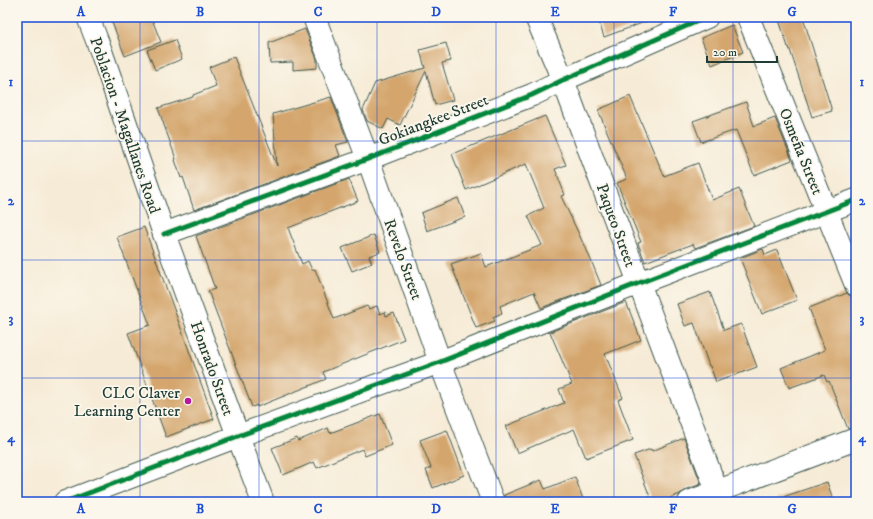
<svg xmlns="http://www.w3.org/2000/svg" width="873" height="519" viewBox="0 0 873 519" font-family="'IM FELL DW Pica',serif">
  <style>
    .building { fill: #d4a66d }
    .lines { fill: none; stroke-linecap: round; stroke-linejoin: round }
    .minor-casing { stroke: #3f574c; stroke-width: 24 }
    .minor { stroke: #fff; stroke-width: 22 }
    .cycleway-casing { stroke: #fbf7ec; stroke-width: 8 }
    .cycleway { stroke: #00873e; stroke-width: 5 }
    .grid { fill: none; stroke: #1d4ed8; stroke-width: 1; stroke-opacity: 0.55 }
    .poi-dot { fill: #b5179e; stroke: #fbf7ec; stroke-width: 1.5 }
    .labels { text-anchor: middle; stroke-width: 3.5; stroke-linejoin: round; paint-order: stroke }
    .street-label { font-size: 16px; fill: #1f3d34; stroke: #fbf7ec }
    .poi-label { font-size: 16px; fill: #1f3d34; stroke: #fbf7ec; text-anchor: end }
    .neatline { fill: none; stroke: #1d4ed8; stroke-width: 1.5 }
    .grid-label { font-size: 13px; text-anchor: middle; font-weight: bold; fill: #1d4ed8 }
  </style>
  <rect width="100%" height="100%" fill="#fbf7ec"/>
  <filter id="ink" filterUnits="userSpaceOnUse"><feTurbulence type="fractalNoise" baseFrequency=".025" numOctaves="2"/><feDisplacementMap in="SourceGraphic" scale="8" xChannelSelector="R" yChannelSelector="G"/><feConvolveMatrix kernelMatrix="1 2 1 2 8 2 1 2 1" color-interpolation-filters="sRGB"/></filter>
  <filter id="wash" filterUnits="userSpaceOnUse"><feTurbulence type="fractalNoise" baseFrequency=".012" numOctaves="4" result="noise"/><feDisplacementMap in="SourceGraphic" scale="16" xChannelSelector="R" yChannelSelector="G"/><feGaussianBlur stdDeviation="0.9" result="paint"/><feColorMatrix in="noise" values="0 0 0 0 0 0 0 0 0 0 0 0 0 0 0 0 0 1.4 0 .05"/><feComposite in="paint" operator="in"/></filter>
  <g filter="url(#wash)">
    <rect width="100%" height="100%" fill="#f6ebd6"/>
    <g id="blocks">
      <g class="building">
        <polygon points="110,17 151,17 161,42 125,56"/>
        <polygon points="597,17 653,17 653,19 604,37"/>
        <polygon points="778,17 803,17 832,111 812,117 789,47 788,47"/>
        <polygon points="732,25 743,52 712,65 701,38"/>
        <polygon points="305,29 317,59 317,68 293,70 293,62 270,63 269,43"/>
        <polygon points="175,40 182,59 155,70 147,50"/>
        <polygon points="446,43 451,61 442,63 453,100 435,105 426,71 400,125 388,119 383,129 367,121 363,110 375,83 425,68 420,50"/>
        <polygon points="234,57 277,166 273,114 331,97 348,142 336,145 340,156 194,210 183,177 181,178 175,160 176,159 158,108 193,97 193,95 216,86 209,67"/>
        <polygon points="630,96 664,176 698,163 712,200 739,189 754,226 695,248 693,244 645,262 638,243 641,242 617,183 627,179 598,110"/>
        <polygon points="746,102 754,126 775,118 792,160 754,175 736,130 701,142 693,121"/>
        <polygon points="545,116 566,165 555,169 565,195 561,196 583,243 584,243 601,285 541,308 534,292 500,306 502,313 493,317 495,321 476,328 451,264 481,253 486,267 542,245 528,216 544,208 526,164 466,190 452,154"/>
        <polygon points="349,179 358,201 288,228 302,264 308,261 312,270 315,269 334,319 367,306 369,309 377,306 380,314 385,312 386,316 394,313 404,339 323,372 326,379 257,407 257,405 252,407 208,291 215,289 196,236"/>
        <polygon points="458,198 465,217 427,231 421,213"/>
        <polygon points="144,227 214,419 166,437 128,333 150,325 117,237"/>
        <polygon points="374,235 380,252 369,256 372,263 352,271 342,248"/>
        <polygon points="763,249 765,255 777,250 797,300 762,314 740,258"/>
        <polygon points="710,292 724,330 741,324 757,367 716,382 710,366 709,366 694,323 685,326 677,304"/>
        <polygon points="847,293 849,295 856,297 856,427 848,429 829,381 827,382 824,375 789,388 781,368 825,350 809,308"/>
        <polygon points="626,302 641,340 605,354 623,398 618,400 633,440 586,458 574,429 517,453 506,426 564,403 559,389 572,384 550,332"/>
        <polygon points="380,414 392,445 365,456 362,449 317,468 314,462 283,475 272,448 297,438 298,441 328,428 330,433"/>
        <polygon points="447,430 464,475 433,488 426,470 431,468 420,440"/>
        <polygon points="684,438 701,484 685,490 680,494 670,498 672,502 652,502 634,455 651,449 652,451"/>
        <polygon points="575,477 584,502 505,502 504,495 541,480 545,489"/>
        <polygon points="827,482 834,502 777,502 777,499"/>
      </g>
    </g>
  </g>
  <g filter="url(#ink)">
    <use href="#blocks" fill-opacity="0" stroke="#3f574c" stroke-width="1"/>
    <g class="lines">
      <defs>
        <g id="minor">
          <polyline points="88,17 101,51 164,234 238,436 263,502"/>
          <polyline points="314,17 368,159 440,362 493,502"/>
          <polyline points="536,17 563,80 721,502"/>
          <polyline points="748,17 856,285"/>
          <polyline points="164,234 368,159 532,95 563,80 707,17"/>
          <polyline points="65,502 238,436 440,362 639,283 856,200"/>
          <polyline points="689,502 856,439"/>
        </g>
      </defs>
      <use href="#minor" class="minor-casing"/>
      <use href="#minor" class="minor"/>
      <defs>
        <g id="cycleway">
          <polyline points="164,234 368,159 532,95 563,80 707,17"/>
          <polyline points="65,502 238,436 440,362 639,283 856,200"/>
        </g>
      </defs>
      <use href="#cycleway" class="cycleway-casing"/>
      <use href="#cycleway" class="cycleway"/>
    </g>
  </g>
  <path class="grid" d="M140,17V502M259,17V502M377,17V502M496,17V502M614,17V502M733,17V502M17,141H856M17,260H856M17,378H856"/>
  <circle class="poi-dot" cx="188" cy="401" r="4"/>
  <g class="labels">
    <g class="street-label">
      <text transform="translate(433 119) rotate(-21)" y="6">Gokiangkee Street</text>
      <text transform="translate(126 125) rotate(71)" y="6">Poblacion - Magallanes Road</text>
      <text transform="translate(802 151) rotate(68)" y="6">Osmeña Street</text>
      <text transform="translate(617 225) rotate(70)" y="6">Paqueo Street</text>
      <text transform="translate(404 259) rotate(70)" y="6">Revelo Street</text>
      <text transform="translate(213 368) rotate(70)" y="6">Honrado Street</text>
    </g>
    <g class="poi-label">
      <text x="180" y="398">CLC Claver<tspan x="180" dy="18">Learning Center</tspan></text>
    </g>
  </g>
  <rect width="873" height="519" fill="none" stroke="#fbf7ec" stroke-width="44"/>
  <path d="M707 56v6h70v-6" fill="none" stroke="#1f3d34" stroke-width="2"/>
  <text x="713" y="56" font-size="12" fill="#1f3d34" stroke="#fbf7ec" stroke-width="3" paint-order="stroke">20 m</text>
  <rect x="22" y="22" width="829" height="475" class="neatline"/>
  <g class="grid-label">
    <text x="81" y="16">A</text>
    <text x="200" y="16">B</text>
    <text x="318" y="16">C</text>
    <text x="436" y="16">D</text>
    <text x="555" y="16">E</text>
    <text x="673" y="16">F</text>
    <text x="792" y="16">G</text>
    <text x="11" y="86">1</text>
    <text x="862" y="86">1</text>
    <text x="11" y="205">2</text>
    <text x="862" y="205">2</text>
    <text x="11" y="323">3</text>
    <text x="862" y="323">3</text>
    <text x="11" y="442">4</text>
    <text x="862" y="442">4</text>
    <text x="81" y="513">A</text>
    <text x="200" y="513">B</text>
    <text x="318" y="513">C</text>
    <text x="436" y="513">D</text>
    <text x="555" y="513">E</text>
    <text x="673" y="513">F</text>
    <text x="792" y="513">G</text>
  </g>
</svg>
